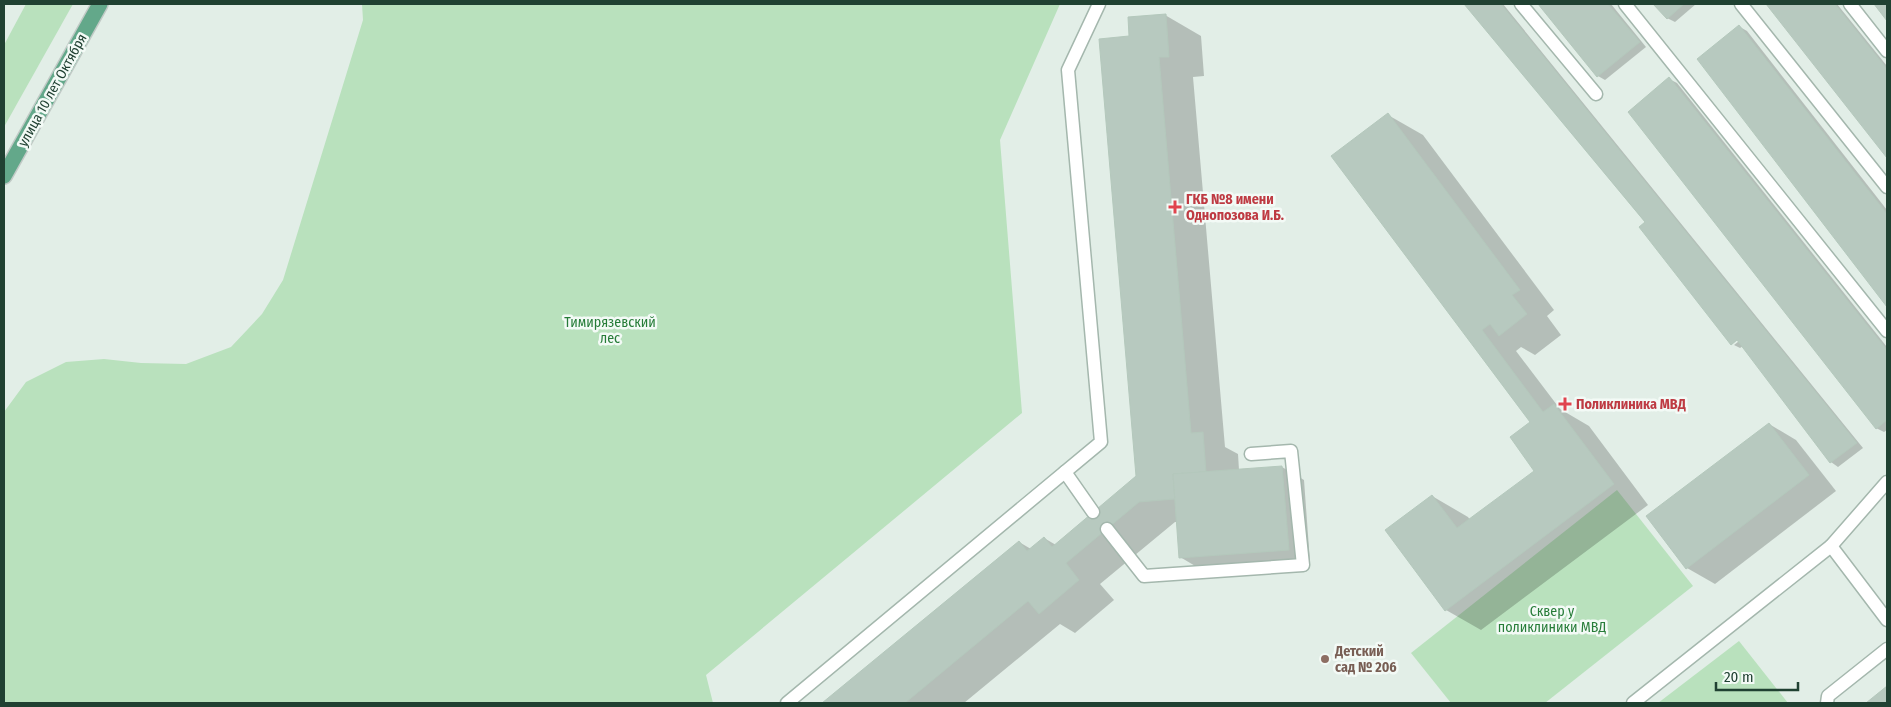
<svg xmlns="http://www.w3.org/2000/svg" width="1891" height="707" viewBox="0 0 1891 707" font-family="'Fira Sans Condensed',sans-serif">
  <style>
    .green { fill: #b9e1bd }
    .shadow { fill: #0003 }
    .building { fill: #b7c9bf; stroke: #b4c8bc }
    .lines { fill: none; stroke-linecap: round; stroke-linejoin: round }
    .lane-casing { stroke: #a4b7ad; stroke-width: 15 }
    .primary-casing { stroke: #c1cac6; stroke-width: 18 }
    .lane { stroke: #fff; stroke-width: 12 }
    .primary { stroke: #63a88a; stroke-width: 15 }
    .health-dot { fill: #e0444e; stroke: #f3faf6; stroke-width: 2 }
    .education-dot { fill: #8d6e63; stroke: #f3faf6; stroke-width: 2 }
    .labels { text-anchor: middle; stroke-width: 5; stroke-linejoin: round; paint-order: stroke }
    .street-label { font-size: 14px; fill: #204132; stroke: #f3faf6 }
    .health-label { font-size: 14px; font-weight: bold; fill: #be3a42; stroke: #f3faf6; text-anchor: start }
    .park-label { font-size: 14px; fill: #267c38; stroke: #f3faf6 }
    .education-label { font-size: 14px; font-weight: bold; fill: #785e54; stroke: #f3faf6; text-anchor: start }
  </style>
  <rect width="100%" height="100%" fill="#e2eee7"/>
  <g class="green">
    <polygon points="26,4 73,4 4,127 4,45"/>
    <polygon points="362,4 1060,4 1000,140 1022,413 706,675 713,703 4,703 4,412 26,382 66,362 104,359 141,363 186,364 231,347 262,314 283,280 363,20"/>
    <polygon points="1617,490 1693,586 1545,703 1451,703 1411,653"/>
    <polygon points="1739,641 1788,703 1658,703"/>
  </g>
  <g class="shadow">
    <polygon points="1465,4 1503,4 1863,448 1838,467 1831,462 1743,346 1740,348 1734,345 1743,338 1741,336 1732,344 1641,227 1646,223"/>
    <polygon points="1539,4 1611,4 1646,47 1605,80 1598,76"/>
    <polygon points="1655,4 1696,4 1675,22 1667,18"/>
    <polygon points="1768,4 1837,4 1887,66 1887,156"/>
    <polygon points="1165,15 1201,36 1204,76 1193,77 1225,447 1238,454 1239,470 1282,467 1304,480 1310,562 1202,570 1180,557 1177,522 1175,522 1100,584 1114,600 1075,633 1060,624 964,703 824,703 1019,542 1031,549 1044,538 1056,545 1138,477 1131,37"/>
    <polygon points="1740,27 1747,31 1887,210 1887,305 1699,60"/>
    <polygon points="1669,79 1677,83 1887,347 1887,430 1884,432 1876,428"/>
    <polygon points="1388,115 1423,135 1554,310 1547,316 1561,335 1535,355 1521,347 1516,351 1560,409 1589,426 1648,505 1481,630 1446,610 1432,496 1468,517 1470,520 1536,471 1532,422 1333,156"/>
    <polygon points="1769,424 1796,440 1836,491 1715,584 1687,568 1648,517"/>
  </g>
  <g class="building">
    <polygon points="1464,4 1501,4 1857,443 1830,463 1737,340 1731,345 1639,227 1645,222"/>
    <polygon points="1538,4 1608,4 1640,42 1597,77"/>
    <polygon points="1653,4 1684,4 1667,19"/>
    <polygon points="1766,4 1835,4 1887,69 1887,158"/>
    <polygon points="1874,4 1887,4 1887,21"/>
    <polygon points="1166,14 1169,57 1159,57 1191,433 1203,432 1206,472 1173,474 1175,499 1139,502 1066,563 1079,580 1039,614 1028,601 905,703 822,703 1019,541 1027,551 1044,537 1052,547 1136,476 1099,39 1129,36 1128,17"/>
    <polygon points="1739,25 1887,214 1887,307 1697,59"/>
    <polygon points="1669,77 1887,350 1887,420 1876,429 1628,112"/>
    <polygon points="1388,113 1520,290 1512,295 1527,314 1499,336 1490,324 1482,330 1543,412 1554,404 1614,484 1445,611 1385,530 1432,495 1457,528 1534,471 1510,437 1530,422 1331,156"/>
    <polygon points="1769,423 1809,475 1686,569 1646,516"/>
    <polygon points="1282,466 1289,550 1179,558 1173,474"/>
    <polygon points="1887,686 1887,703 1866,703"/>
  </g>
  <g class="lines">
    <defs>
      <g id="lane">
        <polyline points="1521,4 1596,94"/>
        <polyline points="1625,4 1887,331"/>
        <polyline points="1741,4 1887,187"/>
        <polyline points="1850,4 1887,51"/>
        <polyline points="1065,472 1093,512"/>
        <polyline points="1107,529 1144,576 1303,565 1291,451 1251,454"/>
        <polyline points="1831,546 1887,482"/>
        <polyline points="787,703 1101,442 1068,70 1099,4"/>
        <polyline points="1633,703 1831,546 1887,620"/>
        <polyline points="1827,703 1828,696 1887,649"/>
      </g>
      <polyline id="primary" points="4,176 100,4"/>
    </defs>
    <use href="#lane" class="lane-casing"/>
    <use href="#primary" class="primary-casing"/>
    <use href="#lane" class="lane"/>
    <use href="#primary" class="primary"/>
  </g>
  <g class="health-dot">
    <path d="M1172.5 199.5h5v5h5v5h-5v5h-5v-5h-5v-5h5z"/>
    <path d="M1562.5 396.5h5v5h5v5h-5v5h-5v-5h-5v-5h5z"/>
  </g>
  <circle class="education-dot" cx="1325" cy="659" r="5"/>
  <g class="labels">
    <g class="street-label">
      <text transform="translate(52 90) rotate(-61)" y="5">улица 10 лет Октября</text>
    </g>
    <g class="health-label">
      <text x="1186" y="204">ГКБ №8 имени<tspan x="1186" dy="16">Однопозова И.Б.</tspan></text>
      <text x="1576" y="409">Поликлиника МВД</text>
    </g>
    <g class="park-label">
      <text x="610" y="327">Тимирязевский<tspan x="610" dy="16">лес</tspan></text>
      <text x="1552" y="616">Сквер у<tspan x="1552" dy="16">поликлиники МВД</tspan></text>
    </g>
    <g class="education-label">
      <text x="1335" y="656">Детский<tspan x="1335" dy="16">сад № 206</tspan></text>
    </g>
  </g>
  <rect width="1891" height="707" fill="none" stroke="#204132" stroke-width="10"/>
  <path d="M1716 682v8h82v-8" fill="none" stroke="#204132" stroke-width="2.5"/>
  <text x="1724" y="682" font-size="15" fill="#204132" stroke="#f3faf6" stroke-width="4" paint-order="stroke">20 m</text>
</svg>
